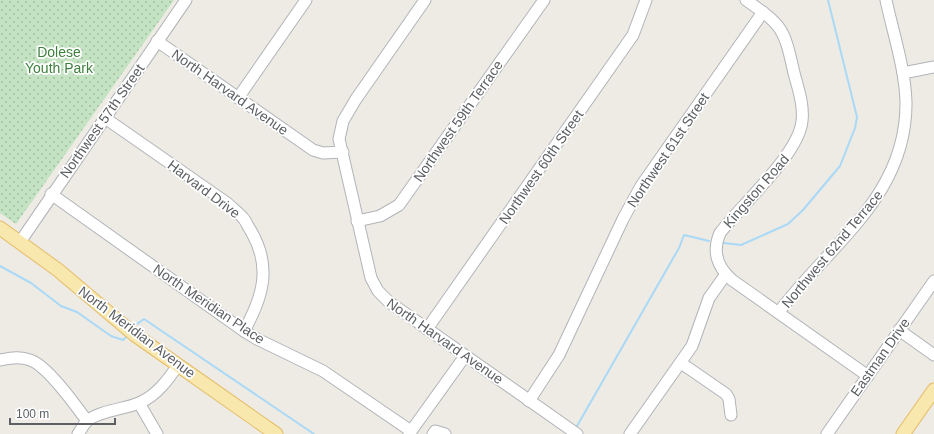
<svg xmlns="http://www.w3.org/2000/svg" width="934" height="434" viewBox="0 0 934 434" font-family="Helvetica,sans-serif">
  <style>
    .park { fill: url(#park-dots) }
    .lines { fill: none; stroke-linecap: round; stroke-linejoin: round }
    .stream { stroke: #aad9f7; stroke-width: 2 }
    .minor-casing { stroke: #b1b4b8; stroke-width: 13 }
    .major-casing { stroke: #e5bb65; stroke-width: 15 }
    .minor { stroke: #fff; stroke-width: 11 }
    .major { stroke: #f8e8ae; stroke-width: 13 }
    .labels { text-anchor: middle; stroke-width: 3.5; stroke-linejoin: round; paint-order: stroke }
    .park-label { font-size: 14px; fill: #3d813d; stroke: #fff }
    .street-label { font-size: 14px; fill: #5c5f63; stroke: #fff }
  </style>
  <defs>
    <pattern id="park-dots" width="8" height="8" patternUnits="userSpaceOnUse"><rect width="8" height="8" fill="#c4e3c2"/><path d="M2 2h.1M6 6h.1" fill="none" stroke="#a2bba1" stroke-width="1.8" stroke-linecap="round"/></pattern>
  </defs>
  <rect width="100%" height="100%" fill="#edebe4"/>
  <polygon class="park" points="0,0 174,0 16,224 0,213"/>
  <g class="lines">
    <g class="stream">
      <polyline points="724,243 741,245 788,224 803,210 840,166 855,128 857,117 828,0"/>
      <polyline points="0,266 31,283 61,306 77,312 111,336 123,340 126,337"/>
      <polyline points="137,324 144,319 314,434"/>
      <polyline points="577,426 679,248 684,235 709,241"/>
    </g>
    <defs>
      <g id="minor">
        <polyline points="425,0 356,99 343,121 339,139 371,278 378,291 389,302 577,434"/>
        <path d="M746,0C783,26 784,28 794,73C798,88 804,105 802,121C799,154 742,204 720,233C712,251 717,267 732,280L868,376"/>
        <polyline points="157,41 313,150 323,153 343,152"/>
        <polyline points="903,73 934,67"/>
        <polyline points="238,98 306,0"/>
        <path d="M105,118L227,203C232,208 238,212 243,218C246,221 248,227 251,231C272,267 263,297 244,331"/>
        <polyline points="51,194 244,331 257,339 323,371 411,431"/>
        <polyline points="357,221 380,216 399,205 544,0"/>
        <polyline points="20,242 186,0"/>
        <path d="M779,312C830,244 907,196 906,102C905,68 893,33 886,0"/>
        <polyline points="427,329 633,35 646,0"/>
        <polyline points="899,330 934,355"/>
        <path d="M0,360C11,358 20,356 30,360C47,365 76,406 87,421"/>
        <polyline points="681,363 726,394 729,399 731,415"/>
        <polyline points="529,401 559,355 623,219 641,186 763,12"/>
        <polyline points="139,403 157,434"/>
        <path d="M78,434C81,430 83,425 87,421C98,411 125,409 139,403C156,396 168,380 178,365"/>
        <polyline points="409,434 465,356"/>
        <polyline points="433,434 435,431 445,434"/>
        <polyline points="630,434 692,346 709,298 726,274"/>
        <polyline points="827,434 934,281"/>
      </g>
      <g id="major">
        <polyline points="0,228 58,270 135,335 276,434"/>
        <polyline points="903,434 934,390"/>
      </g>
    </defs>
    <use href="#minor" class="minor-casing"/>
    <use href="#major" class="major-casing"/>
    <use href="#minor" class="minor"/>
    <use href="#major" class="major"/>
  </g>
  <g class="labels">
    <g class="park-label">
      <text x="59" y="57">Dolese<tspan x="59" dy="16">Youth Park</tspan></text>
    </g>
    <g class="street-label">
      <text transform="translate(230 92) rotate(35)" y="5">North Harvard Avenue</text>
      <text transform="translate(102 121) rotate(-55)" y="5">Northwest 57th Street</text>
      <text transform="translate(458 121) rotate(-55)" y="5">Northwest 59th Terrace</text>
      <text transform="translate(668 150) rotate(-56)" y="5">Northwest 61st Street</text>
      <text transform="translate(541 167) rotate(-55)" y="5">Northwest 60th Street</text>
      <text transform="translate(204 189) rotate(37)" y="5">Harvard Drive</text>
      <text transform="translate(756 191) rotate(-49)" y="5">Kingston Road</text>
      <text transform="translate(832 249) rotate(-50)" y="5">Northwest 62nd Terrace</text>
      <text transform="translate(209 304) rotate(34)" y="5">North Meridian Place</text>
      <text transform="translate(137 332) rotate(37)" y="5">North Meridian Avenue</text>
      <text transform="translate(445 341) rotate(35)" y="5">North Harvard Avenue</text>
      <text transform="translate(880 357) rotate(-55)" y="5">Eastman Drive</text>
    </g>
  </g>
  <path d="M10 418v6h105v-6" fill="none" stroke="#5c5f63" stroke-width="2"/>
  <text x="16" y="418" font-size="12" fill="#5c5f63" stroke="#ffffff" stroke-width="3" paint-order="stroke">100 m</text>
</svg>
